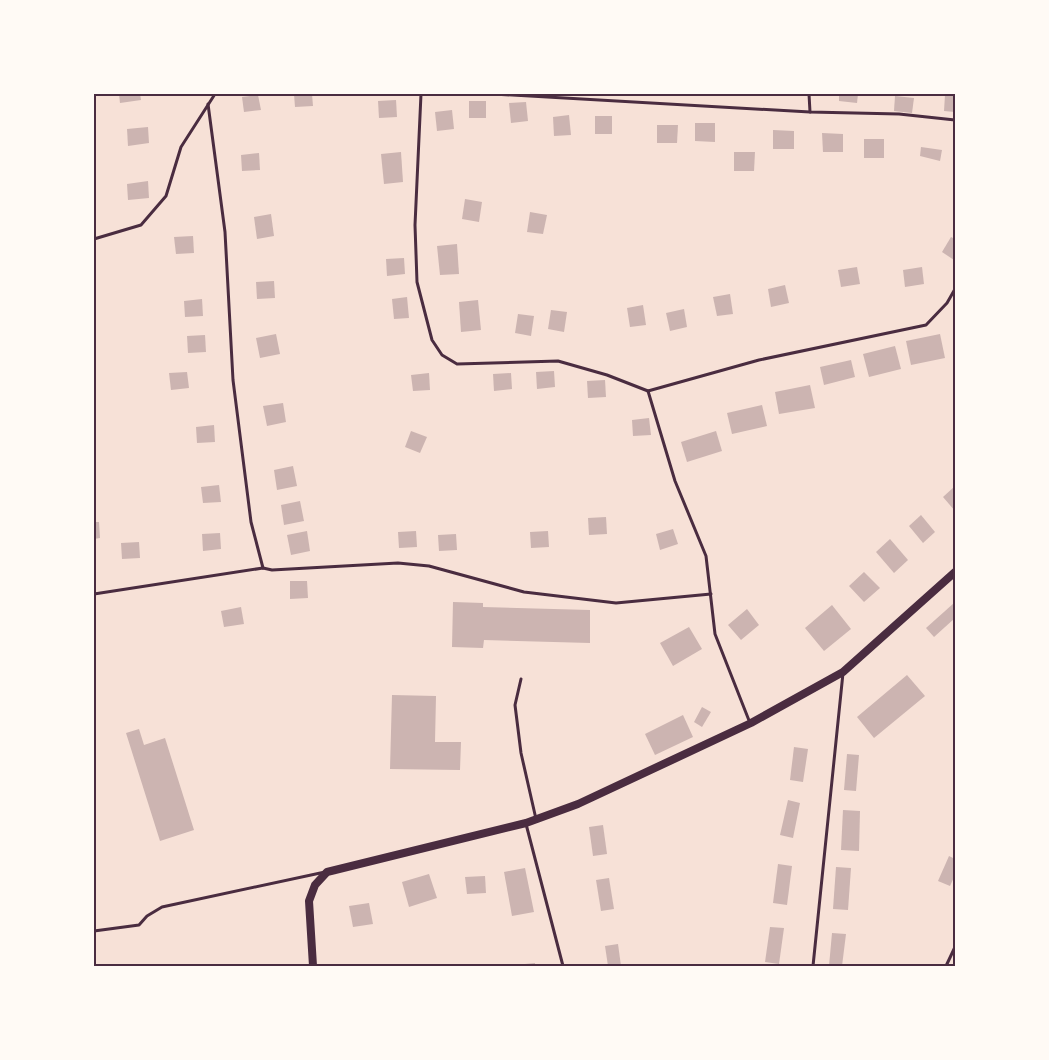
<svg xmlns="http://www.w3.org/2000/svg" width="1049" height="1060" viewBox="0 0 1049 1060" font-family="'Roboto Serif',serif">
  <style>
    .building { fill: #ccb4b1 }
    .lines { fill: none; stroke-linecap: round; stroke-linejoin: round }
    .service { stroke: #4a2c40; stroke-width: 3 }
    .tertiary { stroke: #4a2c40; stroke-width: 8 }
    .neatline { fill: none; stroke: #4a2c40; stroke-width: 2 }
  </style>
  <rect width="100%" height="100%" fill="#f7e1d7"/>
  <g class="building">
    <polygon points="119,94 140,94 141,100 120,103"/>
    <polygon points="294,94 312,94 313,106 295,107"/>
    <polygon points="839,94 858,94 857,103 839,101"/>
    <polygon points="258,95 261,110 244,112 242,97"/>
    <polygon points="945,95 955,96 955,112 944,111"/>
    <polygon points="895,96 914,98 912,113 894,111"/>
    <polygon points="396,100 397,117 379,118 378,101"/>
    <rect x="469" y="101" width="17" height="17"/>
    <polygon points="526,102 528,121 511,123 509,103"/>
    <polygon points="452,110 454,129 437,131 435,112"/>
    <polygon points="569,115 571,135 554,136 553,117"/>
    <rect x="595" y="116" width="17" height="18"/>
    <polygon points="695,123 715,123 715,142 695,141"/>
    <polygon points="657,125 678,125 677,143 657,143"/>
    <polygon points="148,127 149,143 128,146 127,129"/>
    <polygon points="773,130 794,131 794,149 773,149"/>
    <polygon points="822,133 843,134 843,152 823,152"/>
    <rect x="864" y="139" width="20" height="19"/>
    <polygon points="921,147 942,150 940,161 920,156"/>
    <polygon points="401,152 403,182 384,184 381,154"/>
    <polygon points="734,152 755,152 754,171 734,171"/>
    <polygon points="259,153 260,170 242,171 241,155"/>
    <polygon points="148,181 149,198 128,200 127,184"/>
    <polygon points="465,199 482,202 479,222 462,219"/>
    <polygon points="530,212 547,215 543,234 527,232"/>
    <polygon points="271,214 274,236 257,239 254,217"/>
    <polygon points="193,236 194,253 176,254 174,237"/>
    <polygon points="951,237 955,239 955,257 954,260 942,252"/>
    <polygon points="457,244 459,274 440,275 437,246"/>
    <polygon points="404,258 405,274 387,276 386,259"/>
    <polygon points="857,267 860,284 841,287 838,270"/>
    <polygon points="922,267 924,284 905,287 903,270"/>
    <polygon points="274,281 275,298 257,299 256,282"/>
    <polygon points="785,285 789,303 771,307 768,289"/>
    <polygon points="730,294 733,314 717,316 713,297"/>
    <polygon points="407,297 409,318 394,319 392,299"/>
    <polygon points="202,299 203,316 185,317 184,301"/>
    <polygon points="478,300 481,330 461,332 459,302"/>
    <polygon points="643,305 646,325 630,327 627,308"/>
    <polygon points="684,309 687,327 670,331 666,313"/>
    <polygon points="551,310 567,312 564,332 548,329"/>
    <polygon points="518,314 534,316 531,336 515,333"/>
    <polygon points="276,334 280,354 260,358 256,338"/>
    <polygon points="940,334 945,358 911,365 906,341"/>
    <polygon points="205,335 206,352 188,353 187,336"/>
    <polygon points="895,346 901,369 869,377 863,354"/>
    <polygon points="851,360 855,377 824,385 820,367"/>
    <polygon points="554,371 555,387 537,389 536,372"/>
    <polygon points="187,372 189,388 171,390 169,373"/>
    <polygon points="429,373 430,390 413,391 411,375"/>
    <polygon points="511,373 512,389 494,391 493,374"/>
    <polygon points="605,380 606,397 588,398 587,381"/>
    <polygon points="810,385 815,408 779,414 775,392"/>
    <polygon points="283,403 286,422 267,426 263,406"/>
    <polygon points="762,405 767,426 732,434 727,413"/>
    <polygon points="649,418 651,435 633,436 632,420"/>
    <polygon points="214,425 215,442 197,443 196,427"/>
    <polygon points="411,431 427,437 420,453 405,447"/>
    <polygon points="716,431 722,451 687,462 681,442"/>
    <polygon points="293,466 297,486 277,490 274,470"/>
    <polygon points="219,485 221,502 203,503 201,487"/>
    <polygon points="955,486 955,511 943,497"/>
    <polygon points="300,501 304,521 284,525 281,505"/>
    <polygon points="921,515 935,532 923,543 909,526"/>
    <polygon points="606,517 607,534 589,535 588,518"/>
    <polygon points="94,522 99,522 100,538 94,539"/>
    <polygon points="673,529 678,544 660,550 656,534"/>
    <polygon points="307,531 310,551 291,555 287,535"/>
    <polygon points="416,531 417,547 399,548 398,532"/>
    <polygon points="548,531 549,547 531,548 530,532"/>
    <polygon points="220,533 221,549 203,551 202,534"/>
    <polygon points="456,534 457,550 439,551 438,535"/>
    <polygon points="890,539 908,560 894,573 876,552"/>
    <polygon points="139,542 140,558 122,559 121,543"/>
    <polygon points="864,572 880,588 864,602 849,586"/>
    <polygon points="290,581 307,581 308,598 290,599"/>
    <polygon points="453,602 483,603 483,607 590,610 590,643 484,640 483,648 452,647"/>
    <polygon points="954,603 955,605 955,618 934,637 926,628"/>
    <polygon points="832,605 851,629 824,651 805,628"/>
    <polygon points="241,607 244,624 224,627 221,611"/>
    <polygon points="747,609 759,625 741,640 728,625"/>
    <polygon points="689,627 702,649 673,666 660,643"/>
    <polygon points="907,675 925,696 874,738 857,717"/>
    <polygon points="392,695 436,696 435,742 461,742 460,770 390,769"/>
    <polygon points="702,707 711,712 702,727 694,722"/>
    <polygon points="683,715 693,737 655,755 645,734"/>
    <polygon points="139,729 144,745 165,738 194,830 160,841 126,733"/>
    <polygon points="794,747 808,749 803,782 790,780"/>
    <polygon points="847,754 859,755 856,791 844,790"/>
    <polygon points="788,800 800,803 793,838 780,835"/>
    <polygon points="843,810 860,811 859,851 841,850"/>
    <polygon points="603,825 607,854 593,856 589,827"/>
    <polygon points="949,856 955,859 955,875 950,886 938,881"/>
    <polygon points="778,864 792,866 787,905 773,903"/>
    <polygon points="836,867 851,868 848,910 833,909"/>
    <polygon points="525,868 534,912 512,916 504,872"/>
    <polygon points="429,874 437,898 409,907 402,882"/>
    <polygon points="485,876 486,893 467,894 465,877"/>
    <polygon points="609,878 614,909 601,911 596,880"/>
    <polygon points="369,903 373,924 353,927 349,906"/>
    <polygon points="770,927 784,928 779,964 765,962"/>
    <polygon points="832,933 846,934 842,966 829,966"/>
    <polygon points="618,944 621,966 608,966 605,946"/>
    <polygon points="535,963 535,966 515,966 515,965"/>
  </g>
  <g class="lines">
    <g class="service">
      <polyline points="421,94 415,225 417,282 432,340 442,355 457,364 558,361 607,375 648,391 759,360 926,325 947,303 955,289"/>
      <polyline points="493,94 810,112 899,114 955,120"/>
      <polyline points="809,94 810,112"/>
      <polyline points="208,104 225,232 233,380 251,522 263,568"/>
      <polyline points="94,239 141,225 166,196 181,147 215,94"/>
      <polyline points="648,391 675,481 706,556 715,634 750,723"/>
      <polyline points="94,594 263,568 272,570 398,563 429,566 524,592 616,603 711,594"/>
      <polyline points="521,679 515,705 521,753 536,819"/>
      <polyline points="526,824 563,966"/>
      <polyline points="94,931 139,925 147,916 162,907 325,872"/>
      <polyline points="813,966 843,673"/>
      <polyline points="946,966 955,947"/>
    </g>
    <polyline class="tertiary" points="313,966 309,901 315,885 327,872 526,823 578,804 751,723 843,672 955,572"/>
  </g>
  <rect width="1049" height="1060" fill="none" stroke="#fffaf5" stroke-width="190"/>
  <rect x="95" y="95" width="859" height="870" class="neatline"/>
</svg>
